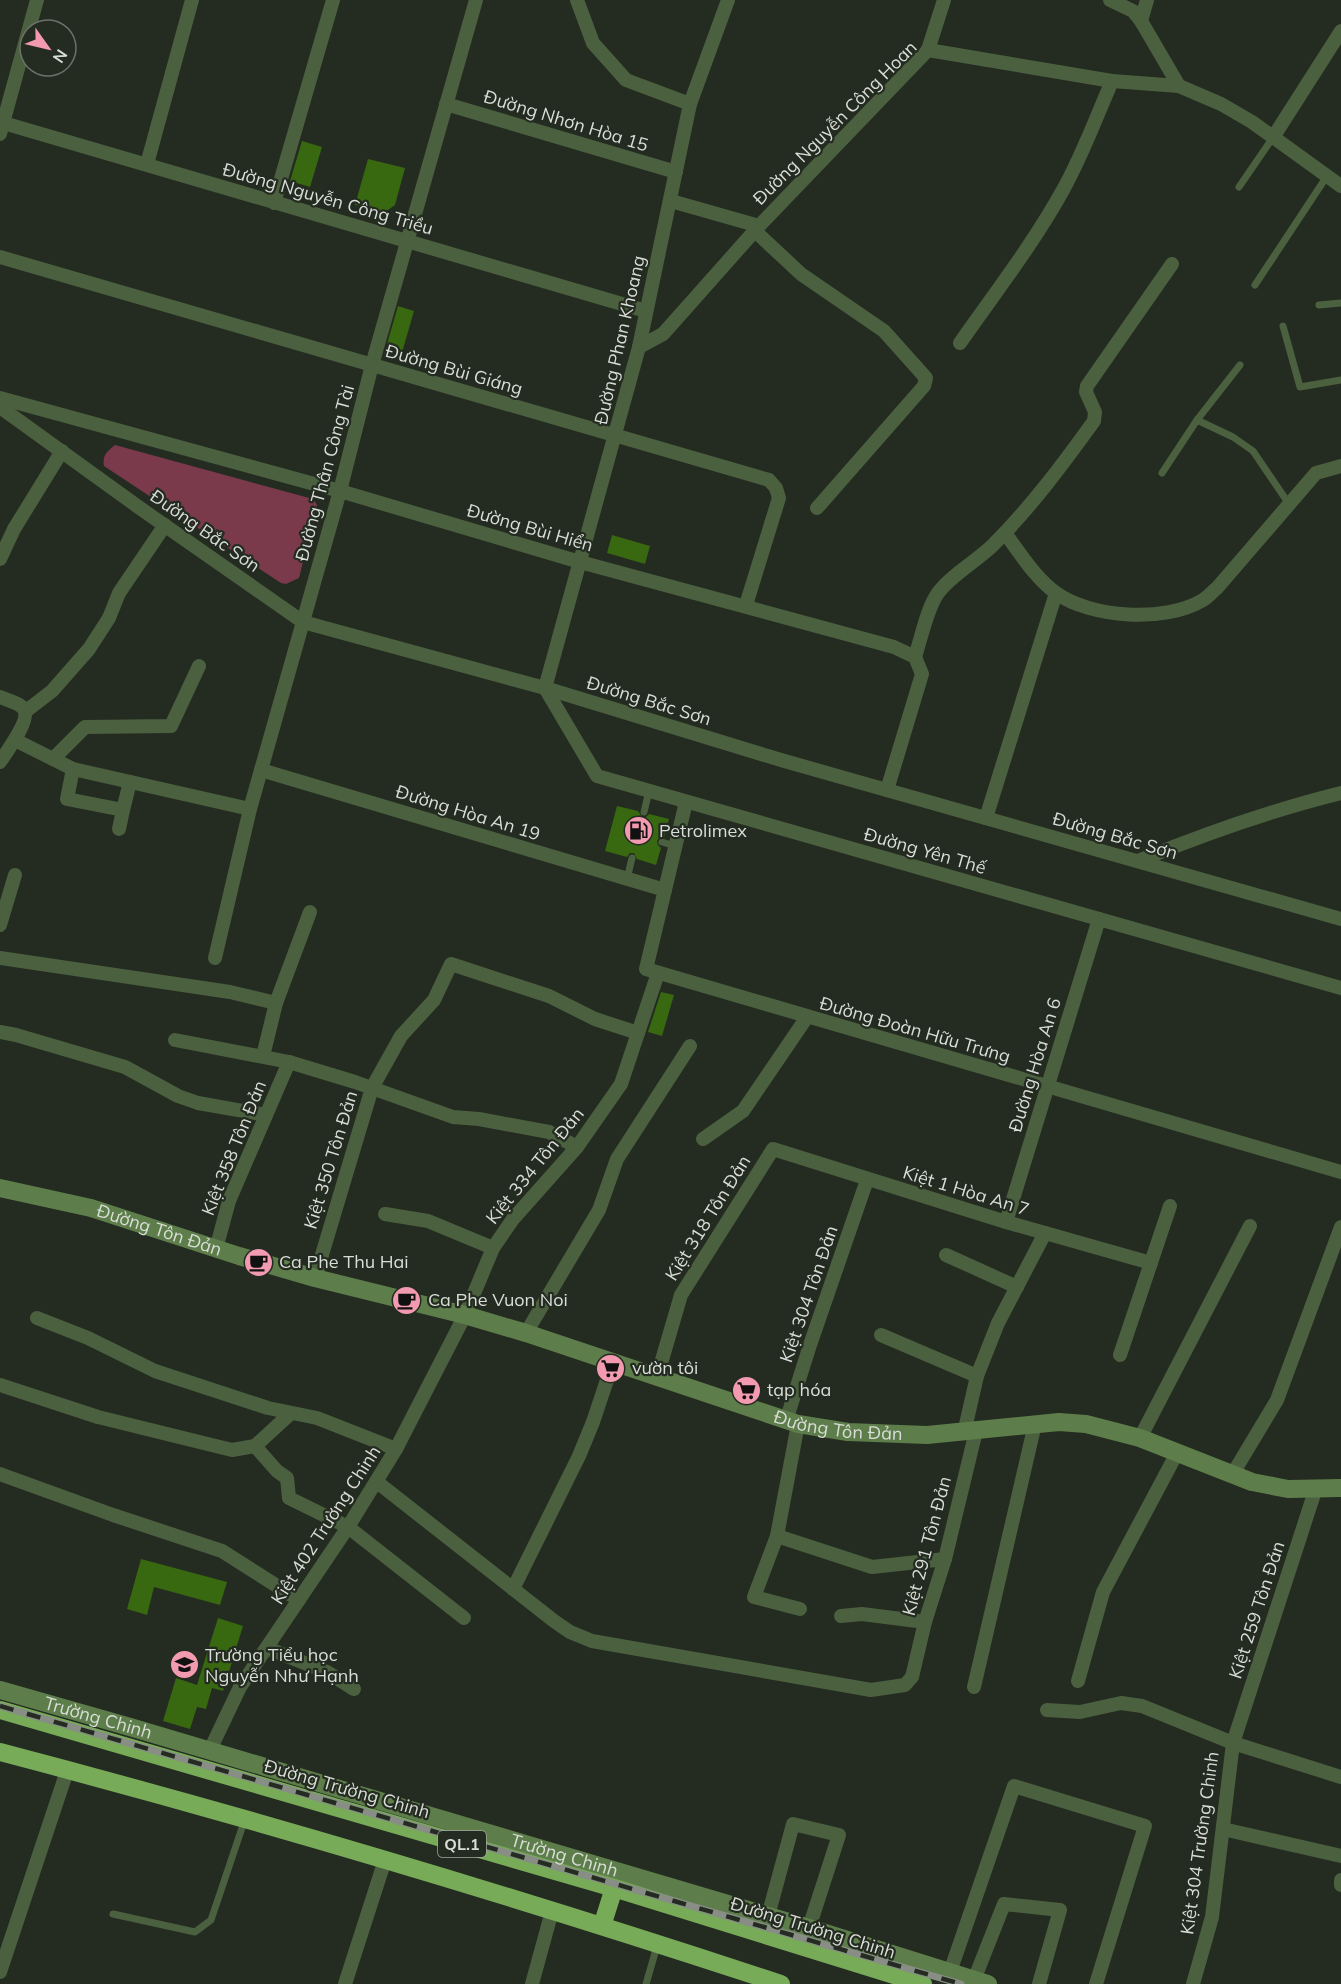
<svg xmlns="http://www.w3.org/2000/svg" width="1341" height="1984" viewBox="0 0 1341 1984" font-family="Mulish,sans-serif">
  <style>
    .green { fill: #7b394c }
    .building { fill: #386810 }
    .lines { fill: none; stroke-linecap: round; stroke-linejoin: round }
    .lane { stroke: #4b603f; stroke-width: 7 }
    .street { stroke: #4b603f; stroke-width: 14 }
    .secondary { stroke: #5d7e4a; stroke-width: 18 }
    .highway { stroke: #77ab58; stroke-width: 18 }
    .rail-casing { stroke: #888d85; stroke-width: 7 }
    .rail { stroke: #242b21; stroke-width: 4.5; stroke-dasharray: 14; stroke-linecap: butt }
    .labels { text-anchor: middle; stroke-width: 4.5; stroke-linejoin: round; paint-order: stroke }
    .shield { fill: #242b21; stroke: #a3a8a0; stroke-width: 1.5 }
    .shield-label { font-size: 16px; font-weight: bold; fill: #d9ddd7 }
    .street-label { font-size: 18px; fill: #d9ddd7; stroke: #242b21 }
    .poi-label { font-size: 18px; fill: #d9ddd7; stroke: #242b21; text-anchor: start }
  </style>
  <rect width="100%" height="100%" fill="#242b21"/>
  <path class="green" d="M115,445L313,499L317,505L299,578L286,584L281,583L104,466C102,456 107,451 115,445Z"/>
  <g class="building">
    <polygon points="302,141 322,147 310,187 290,181"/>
    <polygon points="368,159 405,168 395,205 388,210 380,212 355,205"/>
    <polygon points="398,306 414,311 401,356 391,353 387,344"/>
    <polygon points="612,535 650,546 645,564 607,553"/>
    <polygon points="617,806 638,811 642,817 646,817 649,814 669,819 664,837 659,838 657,841 658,845 661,848 656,865 637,859 634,853 630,853 627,857 605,851"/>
    <polygon points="661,992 674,995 662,1036 648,1032"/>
    <polygon points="141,1559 227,1582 220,1605 154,1587 147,1615 127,1609"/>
    <polygon points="218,1618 243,1626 223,1691 212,1688 206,1709 197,1707 190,1729 163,1721 176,1678 197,1685"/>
  </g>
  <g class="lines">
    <g class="lane">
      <polyline points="1239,187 1274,136"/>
      <polyline points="1255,285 1327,176"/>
      <polyline points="1319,305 1341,303"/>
      <polyline points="1283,326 1300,387 1341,380"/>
      <polyline points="1197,420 1233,437 1253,451 1289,504"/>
      <polyline points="1162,473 1197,420 1240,365"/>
      <polyline points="644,812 649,791"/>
      <polyline points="662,842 675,846"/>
      <polyline points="627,879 632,858"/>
      <polyline points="113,1914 195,1932 211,1920 245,1819"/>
      <polyline points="646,1984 657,1946"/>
    </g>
    <g class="street">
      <polyline points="577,0 593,43 626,80 690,104"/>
      <polyline points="1110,0 1133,11 1141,21 1179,86"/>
      <polyline points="1141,21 1147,0"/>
      <polyline points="928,50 944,0"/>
      <polyline points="446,104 676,172"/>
      <polyline points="0,122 646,311"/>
      <polyline points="0,134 37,0"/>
      <polyline points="1274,136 1341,31"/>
      <polyline points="147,164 192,0"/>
      <polyline points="671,201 759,226"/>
      <polyline points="274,203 333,0"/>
      <polyline points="755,231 801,274 884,331 926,378 924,386 817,508"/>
      <polyline points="0,257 769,480 776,488 779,498 746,605"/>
      <path d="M960,343C995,293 1033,244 1063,190C1082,156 1096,118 1112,81"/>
      <polyline points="639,347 663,334 759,226 928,50 1112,81 1179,86 1221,104 1252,122 1341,186"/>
      <polyline points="0,398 340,491 580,562 894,647 915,657 922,674 887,790"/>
      <polyline points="0,407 137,506 303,622 545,688 781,760 1341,919"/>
      <path d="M1005,533C1020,553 1035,578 1056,593C1091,618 1165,623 1203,600C1208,597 1212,592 1217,588L1316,473L1341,466"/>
      <polyline points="0,559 14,529 62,451"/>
      <path d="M915,657C921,639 927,608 938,593C950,576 978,560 993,545C1031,507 1063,464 1094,421L1095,412L1086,392L1087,386L1172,264"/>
      <polyline points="545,688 597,776 1341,988"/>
      <polyline points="545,688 639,347 690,104 728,0"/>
      <path d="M0,697C7,700 17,702 22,707C34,717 6,752 0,762"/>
      <polyline points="26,711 52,691 89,649 109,618 119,593 165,525"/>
      <polyline points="15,740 73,769 250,809"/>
      <polyline points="53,759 85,727 171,726 199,666"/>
      <polyline points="73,769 67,799 123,810 130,782"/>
      <polyline points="261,770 665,890"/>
      <polyline points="686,802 646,969 1341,1172"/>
      <polyline points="986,818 1056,593"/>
      <polyline points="119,829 123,810"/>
      <path d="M1138,861C1204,834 1272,810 1341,793"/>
      <polyline points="0,925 15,875"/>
      <polyline points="0,958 230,992 276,1003"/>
      <polyline points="215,958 250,809 340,491 372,365 476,0"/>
      <polyline points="0,1032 16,1035 125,1067 178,1096 198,1103 266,1115"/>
      <polyline points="175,1040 289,1062 355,1082 453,1117 479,1119 549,1132 577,1147"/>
      <polyline points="263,1056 276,1003 310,912"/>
      <polyline points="703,1139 743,1111 807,1017"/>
      <polyline points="385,1214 428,1221 493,1248"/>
      <polyline points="1006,1222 1099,919"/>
      <polyline points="216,1249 229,1201 289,1062"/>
      <polyline points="946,1255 1017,1287"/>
      <polyline points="315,1278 372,1088 401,1036 434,1000 451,964 549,996 595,1019 638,1033"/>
      <polyline points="37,1318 88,1338 155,1371 268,1408 317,1418 396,1449"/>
      <polyline points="526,1333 599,1210 617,1159 690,1046"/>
      <polyline points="881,1335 977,1376"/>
      <polyline points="1120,1355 1170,1206"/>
      <polyline points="657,1377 681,1295 773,1149 1006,1222 1151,1263"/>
      <polyline points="0,1385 98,1417 232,1450 255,1446 291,1413"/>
      <polyline points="786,1421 810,1345 867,1180"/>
      <polyline points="798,1424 777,1536 754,1597 800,1609"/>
      <polyline points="964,1433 977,1376 998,1323 1045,1233"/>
      <polyline points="1140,1438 1250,1226"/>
      <polyline points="255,1446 277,1471 287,1478 289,1498 348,1527 464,1618"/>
      <polyline points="0,1474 113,1515 222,1551 299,1600"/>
      <polyline points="1232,1475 1277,1400 1341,1227"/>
      <polyline points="377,1482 554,1621 570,1632 592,1641 871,1690 905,1685 912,1677 925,1622 945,1559 976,1431"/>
      <polyline points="777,1536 872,1567 945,1559"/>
      <polyline points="513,1589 579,1456 593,1422 613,1362"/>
      <polyline points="841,1616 862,1614 925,1622"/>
      <polyline points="267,1648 327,1672 354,1689"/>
      <polyline points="1078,1681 1103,1592 1177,1453"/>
      <polyline points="974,1687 1035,1424"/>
      <polyline points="1047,1710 1080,1712 1121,1703 1142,1706 1233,1743 1341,1777"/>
      <polyline points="210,1750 240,1687 348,1527 396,1449 465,1315 493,1248 513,1219 577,1147 621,1084 658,973"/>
      <polyline points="1223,1829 1341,1856"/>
      <polyline points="1341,1880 1341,1885"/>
      <polyline points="768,1916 793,1824 839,1835 809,1928"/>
      <polyline points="0,1972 67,1771"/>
      <polyline points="950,1972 1014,1786 1145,1826 1096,1984"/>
      <polyline points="974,1980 1004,1904 1060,1910 1039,1984"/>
      <polyline points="345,1984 385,1860"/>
      <polyline points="532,1984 552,1911"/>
      <polyline points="1193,1984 1212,1917 1233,1743 1316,1488"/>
    </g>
    <g class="secondary">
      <path id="s1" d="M0,1188L91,1208L239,1256L315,1278L465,1315L526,1333L798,1424L848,1432L927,1435L1059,1422L1086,1424L1140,1438L1252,1482L1288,1489L1341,1488"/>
      <path id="s2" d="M0,1690L130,1727L809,1928L988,1984"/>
    </g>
    <g class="highway">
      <polyline points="0,1710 614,1888 923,1984"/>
      <path d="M0,1752C263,1821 523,1899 781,1984"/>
      <polyline points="602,1926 614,1888"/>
    </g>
    <defs>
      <polyline id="rail" points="0,1706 961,1984"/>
    </defs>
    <use href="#rail" class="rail-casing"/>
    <use href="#rail" class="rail"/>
  </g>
  <defs>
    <symbol id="fuel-disc" viewBox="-11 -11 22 22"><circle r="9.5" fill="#f29aaf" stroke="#242b21"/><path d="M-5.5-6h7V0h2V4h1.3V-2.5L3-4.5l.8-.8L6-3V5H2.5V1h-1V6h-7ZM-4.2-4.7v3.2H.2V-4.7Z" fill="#111"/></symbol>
    <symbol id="cafe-disc" viewBox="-11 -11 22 22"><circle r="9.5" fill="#f29aaf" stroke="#242b21"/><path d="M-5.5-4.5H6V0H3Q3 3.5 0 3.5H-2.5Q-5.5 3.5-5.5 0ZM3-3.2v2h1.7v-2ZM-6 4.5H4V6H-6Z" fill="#111"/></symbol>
    <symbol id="supermarket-disc" viewBox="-11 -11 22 22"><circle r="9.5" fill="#f29aaf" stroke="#242b21"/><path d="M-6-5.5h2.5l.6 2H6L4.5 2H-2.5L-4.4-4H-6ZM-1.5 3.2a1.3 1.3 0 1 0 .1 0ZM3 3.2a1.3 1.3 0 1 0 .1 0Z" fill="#111"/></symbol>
    <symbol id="school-disc" viewBox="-11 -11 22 22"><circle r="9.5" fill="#f29aaf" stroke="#242b21"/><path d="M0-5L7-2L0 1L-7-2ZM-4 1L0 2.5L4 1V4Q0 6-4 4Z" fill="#111"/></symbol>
  </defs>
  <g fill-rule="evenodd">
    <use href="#fuel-disc" x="622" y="814" width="33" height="33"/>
    <use href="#cafe-disc" x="242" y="1246" width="33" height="33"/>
    <use href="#cafe-disc" x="390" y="1284" width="33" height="33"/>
    <use href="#supermarket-disc" x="594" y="1352" width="33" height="33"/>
    <use href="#supermarket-disc" x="730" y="1374" width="33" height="33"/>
    <use href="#school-disc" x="168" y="1648" width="33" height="33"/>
  </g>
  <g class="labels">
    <rect class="shield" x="438" y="1831" width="48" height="26" rx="4.5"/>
    <g class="shield-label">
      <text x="462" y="1850">QL.1</text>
    </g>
    <g class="street-label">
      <text transform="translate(566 121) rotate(17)" y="6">Đường Nhơn Hòa 15</text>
      <text transform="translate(835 123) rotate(-45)" y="6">Đường Nguyễn Công Hoan</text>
      <text transform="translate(328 199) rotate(16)" y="6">Đường Nguyễn Công Triều</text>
      <text transform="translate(620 340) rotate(-77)" y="6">Đường Phan Khoang</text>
      <text transform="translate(454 370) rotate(16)" y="6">Đường Bùi Giáng</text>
      <text transform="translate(325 473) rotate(-75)" y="6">Đường Thân Công Tài</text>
      <text transform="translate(530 528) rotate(16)" y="6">Đường Bùi Hiển</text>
      <text transform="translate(205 531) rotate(35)" y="6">Đường Bắc Sơn</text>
      <text transform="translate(649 701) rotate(17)" y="6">Đường Bắc Sơn</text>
      <text transform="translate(468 813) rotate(17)" y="6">Đường Hòa An 19</text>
      <text transform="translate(1115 836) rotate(16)" y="6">Đường Bắc Sơn</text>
      <text transform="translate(925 851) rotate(16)" y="6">Đường Yên Thế</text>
      <text transform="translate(915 1030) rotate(16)" y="6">Đường Đoàn Hữu Trưng</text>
      <text transform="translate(1035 1065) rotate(-73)" y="6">Đường Hòa An 6</text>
      <text transform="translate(234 1148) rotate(-68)" y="6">Kiệt 358 Tôn Đản</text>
      <text transform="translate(331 1160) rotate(-73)" y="6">Kiệt 350 Tôn Đản</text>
      <text transform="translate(535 1166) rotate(-51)" y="6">Kiệt 334 Tôn Đản</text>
      <text transform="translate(966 1191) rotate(17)" y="6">Kiệt 1 Hòa An 7</text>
      <text transform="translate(708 1218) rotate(-58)" y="6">Kiệt 318 Tôn Đản</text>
      <text dy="6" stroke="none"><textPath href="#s1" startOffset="165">Đường Tôn Đản</textPath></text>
      <text transform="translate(809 1294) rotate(-71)" y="6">Kiệt 304 Tôn Đản</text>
      <text dy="6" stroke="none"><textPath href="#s1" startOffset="873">Đường Tôn Đản</textPath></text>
      <text transform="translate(326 1525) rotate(-57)" y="6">Kiệt 402 Trường Chinh</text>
      <text transform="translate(927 1546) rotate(-75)" y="6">Kiệt 291 Tôn Đản</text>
      <text transform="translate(1257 1610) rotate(-72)" y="6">Kiệt 259 Tôn Đản</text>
      <text dy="6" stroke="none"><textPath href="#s2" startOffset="102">Trường Chinh</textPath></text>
      <text transform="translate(347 1789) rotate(16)" y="6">Đường Trường Chinh</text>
      <text transform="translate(1200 1843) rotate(-82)" y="6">Kiệt 304 Trường Chinh</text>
      <text dy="6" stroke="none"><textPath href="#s2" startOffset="588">Trường Chinh</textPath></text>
      <text transform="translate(813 1928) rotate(17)" y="6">Đường Trường Chinh</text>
    </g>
    <g class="poi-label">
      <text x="659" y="837">Petrolimex</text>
      <text x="279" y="1268">Ca Phe Thu Hai</text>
      <text x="428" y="1306">Ca Phe Vuon Noi</text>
      <text x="632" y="1374">vườn tôi</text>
      <text x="767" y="1396">tạp hóa</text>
      <text x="205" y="1661">Trường Tiểu học<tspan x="205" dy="21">Nguyễn Như Hạnh</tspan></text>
    </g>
  </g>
  <g transform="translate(48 48) rotate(124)"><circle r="28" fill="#242b21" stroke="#6c726a" stroke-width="1.5"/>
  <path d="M0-4.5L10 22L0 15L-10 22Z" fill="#f29aaf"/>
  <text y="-9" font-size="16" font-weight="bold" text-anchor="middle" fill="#d9ddd7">N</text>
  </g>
</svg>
